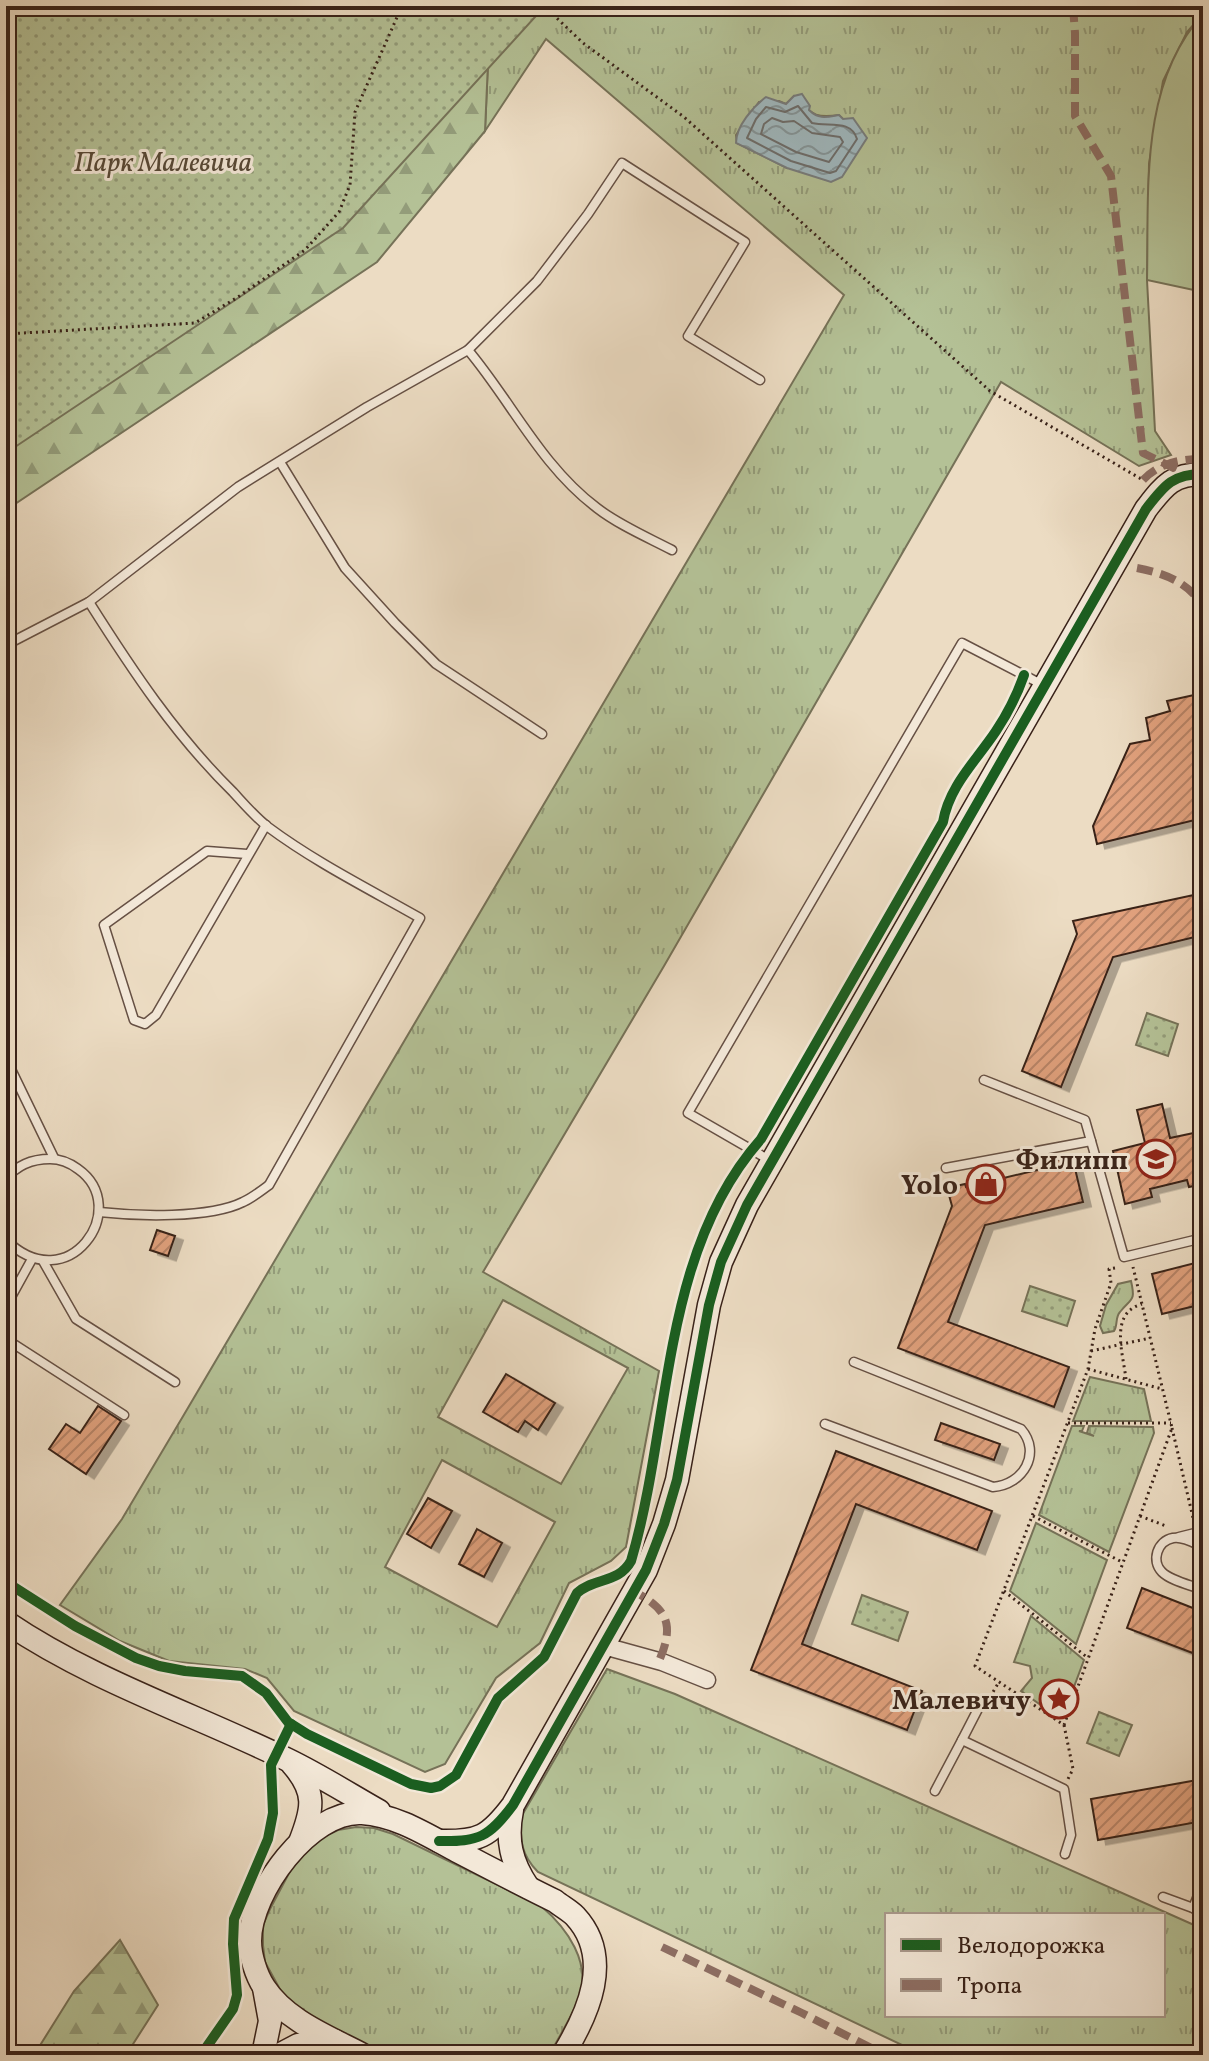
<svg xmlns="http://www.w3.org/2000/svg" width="1209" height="2061" viewBox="0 0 1209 2061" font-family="Vollkorn,serif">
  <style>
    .grass { fill: url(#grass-tufts); stroke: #767258; stroke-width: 2; fill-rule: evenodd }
    .forest { fill: url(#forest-firs); stroke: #767258; stroke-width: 2 }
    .park { fill: url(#park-dots); stroke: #767258; stroke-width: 2 }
    .pitch { fill: #b4c196; stroke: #767258; stroke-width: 2 }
    .water { fill: url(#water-waves); stroke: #767c7d; stroke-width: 2 }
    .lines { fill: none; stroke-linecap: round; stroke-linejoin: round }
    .shore { stroke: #6c6d6c; stroke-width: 2 }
    .building { fill: url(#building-hatch); stroke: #392219; stroke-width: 2; filter: url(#shadow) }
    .lane-casing { stroke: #665044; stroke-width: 11 }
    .street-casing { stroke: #665044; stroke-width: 19 }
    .secondary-casing { stroke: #392219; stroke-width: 25 }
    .path { stroke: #392219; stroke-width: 3; stroke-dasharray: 2 4; stroke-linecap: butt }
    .lane { stroke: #f3e8d8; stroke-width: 8 }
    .street { stroke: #f3e8d8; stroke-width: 16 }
    .secondary { stroke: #f3e8d8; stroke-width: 22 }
    .quiet { stroke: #8d6e63; stroke-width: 8; stroke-dasharray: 16 8; stroke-linecap: butt }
    .cycleway-casing { stroke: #f3e8d8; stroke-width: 15 }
    .cycleway { stroke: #1b5e20; stroke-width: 10 }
    .labels { text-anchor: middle; stroke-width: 6; stroke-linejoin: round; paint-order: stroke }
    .park-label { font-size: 28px; font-style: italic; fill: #584a38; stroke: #f3e8d8 }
    .poi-label { font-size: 28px; font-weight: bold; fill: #392219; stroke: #f3e8d8; text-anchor: end }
  </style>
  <defs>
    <pattern id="grass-tufts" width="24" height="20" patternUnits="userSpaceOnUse" patternTransform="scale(2)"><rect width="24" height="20" fill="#b4c196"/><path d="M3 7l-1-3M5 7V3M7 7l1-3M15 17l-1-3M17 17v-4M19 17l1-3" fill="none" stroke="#939c7a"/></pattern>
    <pattern id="forest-firs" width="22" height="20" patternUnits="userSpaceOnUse" patternTransform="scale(2)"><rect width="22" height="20" fill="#b4c196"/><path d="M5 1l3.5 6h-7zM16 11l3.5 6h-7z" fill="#939c7a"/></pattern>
    <pattern id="park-dots" width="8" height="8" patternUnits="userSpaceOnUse" patternTransform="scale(2)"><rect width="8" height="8" fill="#b4c196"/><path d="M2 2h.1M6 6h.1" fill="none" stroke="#939c7a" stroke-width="1.8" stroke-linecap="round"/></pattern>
    <pattern id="water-waves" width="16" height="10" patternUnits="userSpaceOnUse" patternTransform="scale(2)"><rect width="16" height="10" fill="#9fb8bf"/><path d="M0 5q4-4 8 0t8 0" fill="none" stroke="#83959a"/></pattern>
    <pattern id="building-hatch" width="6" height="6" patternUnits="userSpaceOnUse" patternTransform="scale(2)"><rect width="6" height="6" fill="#e1a17d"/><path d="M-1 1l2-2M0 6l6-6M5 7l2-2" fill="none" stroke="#b78366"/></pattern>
    <filter id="shadow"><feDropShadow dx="8" dy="4.5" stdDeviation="0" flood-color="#0004"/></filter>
  </defs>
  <rect width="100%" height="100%" fill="#ecdcc3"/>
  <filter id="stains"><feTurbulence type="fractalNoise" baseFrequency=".0025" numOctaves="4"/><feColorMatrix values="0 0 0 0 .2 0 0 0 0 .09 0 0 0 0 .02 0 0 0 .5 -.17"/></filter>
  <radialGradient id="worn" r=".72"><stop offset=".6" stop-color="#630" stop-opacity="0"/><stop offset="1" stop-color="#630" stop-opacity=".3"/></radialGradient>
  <g class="grass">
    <path d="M539,6H1203V14L1187,32L1163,81L1149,164L1147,280L1155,431L1171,455L1139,466L1001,382L664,966L483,1272L659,1371L626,1547L611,1561L569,1583L540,1643L496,1678L445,1764L425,1772L294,1711L267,1678L245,1669L169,1661L120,1641L60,1605L122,1519L182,1418L844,295L546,39L485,131L488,63ZM794,96C812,113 813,119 839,115L843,119L787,168L737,143L736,135L759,102L779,101L786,104ZM503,1300L628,1368L561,1484L438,1417ZM442,1460L555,1522L497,1627L385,1567Z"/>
    <path d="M1131,1281C1136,1302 1131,1298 1120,1312C1115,1317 1118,1325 1114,1331L1103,1333L1100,1326L1106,1305L1118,1284Z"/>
    <polygon points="1090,1377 1144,1389 1151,1421 1073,1421"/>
    <polygon points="1072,1426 1084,1426 1082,1431 1079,1431 1094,1436 1087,1433 1089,1426 1153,1427 1154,1433 1109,1552 1039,1515"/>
    <polygon points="1036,1523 1107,1560 1076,1644 1010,1591"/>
    <polygon points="1031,1616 1084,1660 1069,1700 1063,1689 1051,1686 1044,1693 1047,1704 1045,1708 1021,1691 1032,1678 1030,1666 1014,1662"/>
    <path d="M607,1669L675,1694L1203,1929V2055H923L538,1872C521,1855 520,1840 521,1817ZM887,1915H1163V2015H887Z"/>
    <path d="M356,1827L374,1828L393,1834L541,1906C567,1928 592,1963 579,1999C571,2018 559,2037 549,2055H386L298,2010L282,1993L265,1962L263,1945V1925L270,1909L296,1860L321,1838L338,1830Z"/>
  </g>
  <g class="forest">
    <polygon points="6,6 449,6 488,63 485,131 377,262 6,510"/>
    <polygon points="120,1940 158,2005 126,2055 34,2055 74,1991"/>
  </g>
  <g class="park">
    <polygon points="6,6 545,6 343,228 6,453"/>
    <polygon points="1147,1013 1178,1024 1168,1056 1136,1045"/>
    <polygon points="1030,1286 1075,1301 1067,1326 1022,1311"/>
    <polygon points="862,1595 908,1612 898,1641 852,1624"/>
    <polygon points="1099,1712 1132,1725 1119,1756 1087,1743"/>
  </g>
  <path class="pitch" d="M1203,14V292L1147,280C1149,191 1139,84 1203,14Z"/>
  <path class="water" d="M802,94L810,106L809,110C819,120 827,117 839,115L843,119L853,118L867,138L842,177L831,182L787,168L736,143C736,126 753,107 766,97L786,104L794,96Z"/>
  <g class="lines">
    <g class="shore">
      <path d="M798,106L812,123C829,127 851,119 857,139L836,171L830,173L791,161L747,138L756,119L766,107L785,112Z"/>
      <polygon points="772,118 783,122 794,121 812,133 840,137 843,142 829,162 796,152 761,134 764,124"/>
    </g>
  </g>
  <g class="building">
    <polygon points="1203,693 1203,818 1097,844 1093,826 1130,744 1150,740 1146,718 1170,711 1167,701"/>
    <polygon points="1203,893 1203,935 1113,957 1061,1087 1022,1071 1077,934 1073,921"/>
    <polygon points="1162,1104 1170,1138 1203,1131 1203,1184 1189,1187 1187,1180 1150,1189 1152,1197 1125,1204 1113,1151 1145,1143 1137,1110"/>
    <polygon points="1072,1156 1083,1202 985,1225 948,1322 1069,1367 1054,1407 898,1348 952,1206 947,1188 965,1184 966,1187 1054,1166 1053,1161"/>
    <polygon points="157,1230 175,1236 168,1256 150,1250"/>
    <polygon points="1203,1261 1203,1304 1162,1314 1152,1274"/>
    <polygon points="506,1374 555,1403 538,1430 525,1421 518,1432 483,1412"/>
    <polygon points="98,1406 121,1421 86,1474 49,1449 66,1424 80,1433"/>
    <polygon points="941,1423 1000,1444 994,1460 935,1440"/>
    <polygon points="836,1451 992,1511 977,1550 856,1504 802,1644 922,1691 907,1730 751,1670"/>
    <polygon points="428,1498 452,1511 431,1548 407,1534"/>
    <polygon points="477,1529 502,1543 484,1577 459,1564"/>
    <polygon points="1142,1588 1203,1612 1203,1657 1127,1628"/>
    <polygon points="1203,1779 1203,1821 1098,1840 1091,1799"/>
  </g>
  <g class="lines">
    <defs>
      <g id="lane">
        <path d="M468,350C511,401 541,466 597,508C619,525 647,537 672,550"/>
        <polyline points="280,462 345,568 395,623 436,664 542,734"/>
        <path d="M89,602C132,670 175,735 233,792C244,804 255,817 268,827C315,862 369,889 420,918L269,1185C261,1191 252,1198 243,1202C209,1219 136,1216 99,1212"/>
        <polyline points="6,645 89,602 238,487 367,407 468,350 537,281 588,214 622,163 745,242 688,336 760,380"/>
        <polyline points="247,854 207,851 104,925 134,1020 145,1024 156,1015 266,825"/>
        <polyline points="6,1059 54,1158"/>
        <polyline points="1091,1141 1124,1257 1203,1238"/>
        <polyline points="771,1161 688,1113 962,643 1043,685"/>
        <polyline points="946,1168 1091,1141 1085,1120 984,1080"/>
        <path d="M6,1179C17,1165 32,1159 50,1159C60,1159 70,1163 78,1169C133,1208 68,1301 6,1240"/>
        <polyline points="43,1261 76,1319 175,1382"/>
        <polyline points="6,1306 32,1259"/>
        <polyline points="6,1339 124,1415"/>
        <path d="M825,1424L993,1487C1023,1485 1042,1453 1021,1429L854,1362"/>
        <polyline points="1179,1537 1203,1531"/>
        <path d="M1203,1547C1194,1543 1183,1536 1173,1538C1157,1541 1151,1561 1162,1572C1171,1581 1191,1585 1203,1590"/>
        <polyline points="962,1740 978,1709"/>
        <polyline points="935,1791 962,1740 1064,1789 1071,1835 1065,1854"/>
        <polyline points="1203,1883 1193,1908 1203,1913"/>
        <polyline points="1163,1897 1193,1908"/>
      </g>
      <polyline id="street" points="604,1646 662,1662 707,1680"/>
      <g id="secondary">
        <path d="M6,1622C93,1681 194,1714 288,1760C319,1775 349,1794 379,1811"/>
        <path d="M292,1764C317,1792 313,1809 300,1842"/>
        <path d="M512,1810C506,1840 511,1862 528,1887"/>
        <path d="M439,1841C479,1842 489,1837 513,1805L646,1570L664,1524L677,1480L709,1305L721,1262L747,1205L1146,509C1164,486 1172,474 1203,474"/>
        <polyline points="263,2055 270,2021 264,1988"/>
        <polyline points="279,2055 298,2045 335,2041"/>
        <path d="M363,2055C329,2037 286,2021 264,1987C256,1975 250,1955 250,1941C250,1892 310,1810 362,1813C396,1815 427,1835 457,1851C490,1868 522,1885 555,1901C561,1906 569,1910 575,1916C614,1958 588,2014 563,2055"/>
      </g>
    </defs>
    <use href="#lane" class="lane-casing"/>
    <use href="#street" class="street-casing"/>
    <use href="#secondary" class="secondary-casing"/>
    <g class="path">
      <polyline points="544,6 583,43 684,117 990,391 1143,480"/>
      <polyline points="6,334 195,323 238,297 305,250 339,212 350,185 355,112 398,15 399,6"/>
      <polyline points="1115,1268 1109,1269 1111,1283 1095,1329 1088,1369 975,1666 1064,1725 1172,1428 1133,1267"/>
      <polyline points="1091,1351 1150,1338"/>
      <polyline points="1088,1369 1162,1389"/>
      <path d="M1126,1379C1123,1353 1109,1313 1142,1304"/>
      <polyline points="1068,1423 1171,1423"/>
      <polyline points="1172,1428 1194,1522"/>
      <polyline points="1033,1516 1122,1562"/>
      <polyline points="1140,1516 1166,1526"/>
      <polyline points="1004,1591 1088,1658"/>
      <polyline points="987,1702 999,1682"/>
      <polyline points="1064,1725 1073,1769 1068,1779"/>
    </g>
    <use href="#lane" class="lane"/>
    <use href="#street" class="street"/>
    <use href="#secondary" class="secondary"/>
    <g class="quiet">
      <polyline points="1073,6 1075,33 1075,116 1111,176 1143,453 1186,474"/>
      <path d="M1143,480C1159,463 1180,459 1203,459"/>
      <path d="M1137,568C1164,573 1188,582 1203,606"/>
      <path d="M630,1589C666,1608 676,1622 659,1661"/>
      <polyline points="662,1947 802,2013 885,2055"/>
      <polyline points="1150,2048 1175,2055"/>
    </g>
    <defs>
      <g id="cycleway">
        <path d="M6,1582L75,1626L136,1658L159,1666L185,1671L242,1676L266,1693L288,1722L307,1734L411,1784L431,1788L440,1786L456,1775L498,1698L544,1657L577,1593C595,1577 618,1584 631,1561C672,1423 660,1253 761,1139L943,822C949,786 976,761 996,731C1008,713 1017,695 1024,675"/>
        <path d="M439,1841C479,1842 489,1837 513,1805L646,1570L664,1524L677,1480L709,1305L721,1262L747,1205L1146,509C1164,486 1172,474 1203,474"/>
        <polyline points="201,2055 233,2009 237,1995 233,1944 234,1919 268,1839 273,1813 271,1765 291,1724"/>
      </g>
    </defs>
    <use href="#cycleway" class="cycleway-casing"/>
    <use href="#cycleway" class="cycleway"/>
  </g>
  <defs>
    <symbol id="school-ring" viewBox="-11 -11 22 22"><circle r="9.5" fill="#f3e8d8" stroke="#8f2418" stroke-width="1.5"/><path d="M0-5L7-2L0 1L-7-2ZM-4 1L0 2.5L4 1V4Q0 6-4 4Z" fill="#8f2418"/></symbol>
    <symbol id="shop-ring" viewBox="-11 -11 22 22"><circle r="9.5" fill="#f3e8d8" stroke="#8f2418" stroke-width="1.5"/><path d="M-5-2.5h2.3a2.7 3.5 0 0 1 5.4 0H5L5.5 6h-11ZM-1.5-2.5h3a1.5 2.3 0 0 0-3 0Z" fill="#8f2418"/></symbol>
    <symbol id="sight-ring" viewBox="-11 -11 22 22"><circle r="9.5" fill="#f3e8d8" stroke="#8f2418" stroke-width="1.5"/><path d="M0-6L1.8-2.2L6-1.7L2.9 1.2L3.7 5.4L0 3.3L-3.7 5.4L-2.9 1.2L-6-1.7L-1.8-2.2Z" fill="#8f2418"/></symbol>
  </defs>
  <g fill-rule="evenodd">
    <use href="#school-ring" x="1134" y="1137" width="44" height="44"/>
    <use href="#shop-ring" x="964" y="1162" width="44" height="44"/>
    <use href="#sight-ring" x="1037" y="1677" width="44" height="44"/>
  </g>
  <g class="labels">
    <g class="park-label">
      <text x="163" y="171">Парк Малевича</text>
    </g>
    <g class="poi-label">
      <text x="1128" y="1169">Филипп</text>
      <text x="958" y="1194">Yolo</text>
      <text x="1031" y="1709">Малевичу</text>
    </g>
  </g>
  <rect width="1209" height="2061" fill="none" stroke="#ecdcc3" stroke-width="32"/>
  <rect x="8" y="8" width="1193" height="2045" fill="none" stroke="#392219" stroke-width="4"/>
  <rect x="16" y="16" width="1177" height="2029" fill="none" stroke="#392219" stroke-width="2"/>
  <rect x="885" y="1913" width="280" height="104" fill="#f3e8d8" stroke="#a9998c" stroke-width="2"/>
  <rect x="901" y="1939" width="40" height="12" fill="#1b5e20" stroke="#a9998c" stroke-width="2"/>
  <text x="957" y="1953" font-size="24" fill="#392219">Велодорожка</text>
  <rect x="901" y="1979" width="40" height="12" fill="#8d6e63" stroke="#a9998c" stroke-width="2"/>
  <text x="957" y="1993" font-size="24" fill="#392219">Тропа</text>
  <rect width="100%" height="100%" filter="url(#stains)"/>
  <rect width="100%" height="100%" fill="url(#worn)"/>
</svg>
